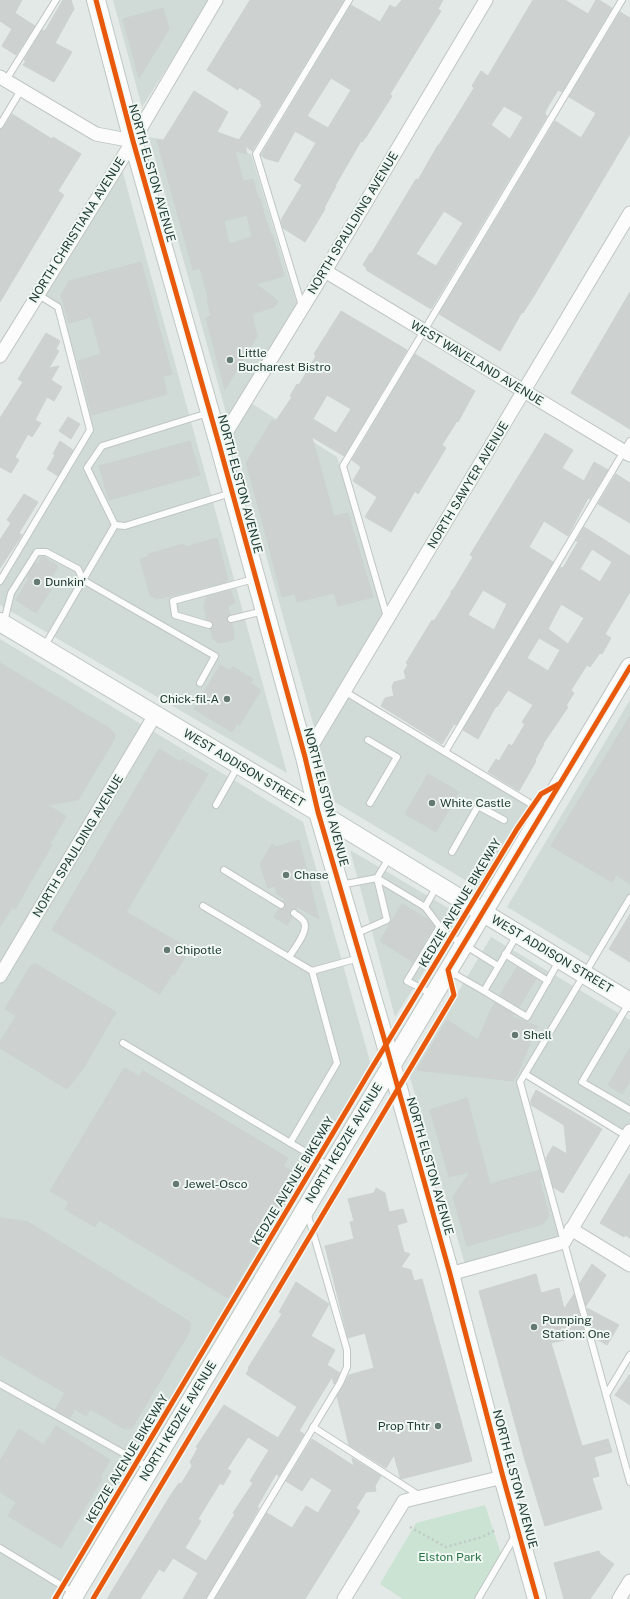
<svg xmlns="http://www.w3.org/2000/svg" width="630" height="1599" viewBox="0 0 630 1599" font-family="'Public Sans',sans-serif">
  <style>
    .built { fill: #d0dad6 }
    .green { fill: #cbe3d3 }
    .building { fill: #cdd2d0; stroke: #cbd2cf; fill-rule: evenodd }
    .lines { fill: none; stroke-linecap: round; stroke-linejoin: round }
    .service-casing { stroke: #c0c6c3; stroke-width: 8 }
    .minor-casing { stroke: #c0c6c3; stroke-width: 15 }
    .secondary-casing { stroke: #bec7c3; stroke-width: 20 }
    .path { stroke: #c0c9c6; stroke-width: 2.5; stroke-dasharray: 2 3; stroke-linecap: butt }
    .service { stroke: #fbfcfb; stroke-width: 6 }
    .minor { stroke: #fbfcfb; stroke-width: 13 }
    .secondary { stroke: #fbfcfb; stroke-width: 18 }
    .cycleway-casing { stroke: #f1f8f4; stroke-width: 8 }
    .cycleway { stroke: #e8590c; stroke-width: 5 }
    .poi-dot { fill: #647974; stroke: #f1f8f4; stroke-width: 1.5 }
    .labels { text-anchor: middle; stroke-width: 4; stroke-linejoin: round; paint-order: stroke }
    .street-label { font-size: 12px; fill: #203d36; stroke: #f1f8f4 }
    .poi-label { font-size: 12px; fill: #203d36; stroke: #f1f8f4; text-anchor: start }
    .park-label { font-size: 12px; fill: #297548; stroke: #f1f8f4 }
  </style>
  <rect width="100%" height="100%" fill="#e3e9e6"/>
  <g class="built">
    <polygon points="113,0 210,0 142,107"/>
    <polygon points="149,137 251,154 298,308 243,398 337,457 386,625 347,689 533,803 510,836 480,889 335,802"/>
    <polygon points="120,162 287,773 0,605 0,585 92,431 60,306 40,293"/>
    <polygon points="0,639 303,822 371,1065 218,1322 50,1599 0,1599"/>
    <polygon points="630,700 630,894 592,958 507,907"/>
    <polygon points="350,850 460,915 395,1017"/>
    <polygon points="491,937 630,1020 630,1125 625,1133 528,1074 522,1082 566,1243 467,1271 409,1074"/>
  </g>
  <polygon class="green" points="485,1505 501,1554 474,1599 403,1599 380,1584 416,1523"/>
  <g class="building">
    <polygon points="0,0 22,0 15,13 35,26 16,55 2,46 12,29 0,21"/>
    <polygon points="63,0 71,0 74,9 55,43 72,52 54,82 23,65 26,61 24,60 42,30 44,31 46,29"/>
    <path d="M250,0H344L252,151L245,146L247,154L235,151L243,181L253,179L258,198H260L264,214L271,235L272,234L284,276L256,284L278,301L274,307L252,314L257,336L225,390L206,318L211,316L207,298L208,297L200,268L193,270L157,140L163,141L194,91L228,112L217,132L239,140L262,105L260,103L261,101L239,87L238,90L207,70ZM247,215L252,237L229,244L224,221Z"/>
    <path d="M402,0H443L438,9L441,11L390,94L392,96L366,137L362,142L361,141L335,186H336L324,208L325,209L305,242L283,228L281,220L302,185L294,180L316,143L295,131L278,162L264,158L261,155L351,5L380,22L390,5L395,8ZM331,78L351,90L328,128L307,116Z"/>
    <path d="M533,0H565L588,14L596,0H599L612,8L562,92L558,90L546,110L545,114L547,116L431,309L366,270L367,268L363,265L370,253L371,254L416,179L418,180L438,145H439L474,88L472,86L481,71L488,76ZM504,106L523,117L510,139L491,125ZM444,211L463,223L436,266L416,254Z"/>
    <polygon points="163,8 169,29 139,78 123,19"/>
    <polygon points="620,12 630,18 630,134 535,294 523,313 522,312 500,351 439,314 555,121 581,138 596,113 569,97"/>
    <polygon points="12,114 47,136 52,139 53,137 81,154 58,191 64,195 0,302 0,129 4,127"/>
    <polygon points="141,262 172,374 163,376 167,394 92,415 78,361 101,354 91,317 69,323 61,295 69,281"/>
    <polygon points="630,292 630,429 571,393"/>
    <path d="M341,311L407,350L344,456L312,437L334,516L348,513L373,597L338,606L334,593L297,602L295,594L282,597L262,520L246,463L272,420L275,422L292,397L290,396L297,384L299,385L316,356L314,354ZM327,395L351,409L336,433L313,419Z"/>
    <polygon points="46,333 60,341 56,349 59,351 49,368 59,366 51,380 62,387 54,401 47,397 35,420 41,423 32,437 28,434 15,457 19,460 11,473 0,467 0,418 23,382 18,379"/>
    <polygon points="415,354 475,391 458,422 457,421 442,445 446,448 418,494 415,491 391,532 365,517 377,497 353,481 361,467 352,460"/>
    <polygon points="68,417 80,424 71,439 59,431"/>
    <path d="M545,433L573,450L562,468L584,481L594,462L608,470L590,499L588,498L568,536L544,521L529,547L553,562L456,725L454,724L442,744L381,706L385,698L394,696L392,687L394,682L406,679L404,671L408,665L406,663L432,620L434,621L451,594V591L453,590L473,557L470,555L473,550ZM483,590L507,604L494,630L468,615Z"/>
    <polygon points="60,441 73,450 58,476 47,469 55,455 53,454"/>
    <polygon points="190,441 200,475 109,500 99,466"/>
    <polygon points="616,474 630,483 630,523 598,504"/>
    <polygon points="24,494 38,502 19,533 22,535 0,568 0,540 11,523 7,520"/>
    <path d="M584,527L630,556V592L605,634L611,638L602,654L600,653L590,667L587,665L571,690L574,693L566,706L568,707L543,744H544L535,760L536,761L519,791L488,772L496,759L499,761L509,744L512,746L525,724L522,722L533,705L508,690L497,707L496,706L478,739L463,730L560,567L563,568L578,542L576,541ZM592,549L612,562L600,582L580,569ZM561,604L584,618L568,644L548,629ZM539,638L560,650L548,671L527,658Z"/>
    <polygon points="217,538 228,580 226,580 227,582 157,599 150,595 140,559 148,557 148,554 184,544 185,547"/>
    <polygon points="42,556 58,566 46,587 51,590 36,613 16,600 29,578 27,577 35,563 38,564"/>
    <polygon points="230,590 235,602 228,607 230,615 227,620 228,622 232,623 234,636 233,640 220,643 217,642 213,639 210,629 213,627 213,624 207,620 204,606 207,596"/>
    <polygon points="0,663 109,728 115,734 114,740 78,800 47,805 66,816 50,844 52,845 15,909 12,907 0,927"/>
    <polygon points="220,665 230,671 233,667 253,679 250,683 261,690 239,726 237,724 232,732 194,709"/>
    <polygon points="630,716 630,884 616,875 612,882 551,846"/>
    <polygon points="159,749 180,762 182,759 208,774 126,912 190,949 174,975 172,974 160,994 52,930"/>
    <polygon points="428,774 459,792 436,832 405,814"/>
    <polygon points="299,840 319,919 298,907 296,909 293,909 290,910 290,914 292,917 287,925 274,917 279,909 283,909 285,907 285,903 283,901 285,899 277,894 275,886 268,888 260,864 272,844 276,847"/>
    <polygon points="402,904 429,920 434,926 413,962 380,941"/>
    <polygon points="630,914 630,962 609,949"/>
    <polygon points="36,964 116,1012 83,1069 67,1089 0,1048 0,1042 16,1016 5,1009 31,965"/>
    <polygon points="517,967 536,979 519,1007 500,995"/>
    <polygon points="495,1003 514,1014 513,1017 537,1026 520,1068 513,1081 417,1070 447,1020 478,1040 491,1009"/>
    <polygon points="630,1048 630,1081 622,1094 608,1085"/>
    <polygon points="124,1068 139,1076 143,1071 288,1158 283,1166 301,1176 228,1298 99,1220 95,1227 65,1209 69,1202 50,1191"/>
    <polygon points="536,1090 602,1129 563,1193 553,1187 546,1158 553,1146 567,1154 564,1125 531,1105 531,1100"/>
    <polygon points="467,1098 490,1184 540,1170 542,1180 539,1178 549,1216 543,1224 467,1246 453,1197 470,1172 449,1177 430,1110"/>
    <polygon points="630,1173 630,1238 625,1235 624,1237 600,1223"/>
    <polygon points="376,1188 385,1193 389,1212 403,1209 407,1222 397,1225 404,1252 410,1254 401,1267 411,1270 414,1281 422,1279 472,1461 401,1479 400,1477 394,1455 386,1468 349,1445 337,1396 349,1375 374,1368 365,1333 348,1338 325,1246 354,1239 350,1222 354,1221 348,1199 374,1193"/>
    <polygon points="0,1218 28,1222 190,1322 190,1331 132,1428 126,1429 123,1428 90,1409 86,1416 75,1409 70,1418 55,1410 65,1393 0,1355"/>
    <polygon points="592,1264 606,1275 586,1306 580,1283"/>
    <polygon points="536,1274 541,1293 559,1288 564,1309 574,1294 585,1335 551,1343 582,1446 608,1439 612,1452 594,1457 599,1476 592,1478 602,1509 545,1526 525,1460 479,1291"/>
    <path d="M296,1282L329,1304L311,1336L335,1350L327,1365L340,1373L336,1381L334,1384L332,1377L299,1431L304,1434L279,1476L276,1474L257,1507L259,1508L206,1599H183L198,1573L173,1558L164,1572L159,1569L140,1599H107L172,1493L179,1483L181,1484L192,1466L190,1462L198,1448L196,1447L224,1405L278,1438L297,1407L246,1374L249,1369L248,1368L282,1314L279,1312ZM248,1437L269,1450L250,1481L253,1483L233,1513L235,1514L206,1561L185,1548L201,1521L198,1519L220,1483L223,1485L231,1471L227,1469Z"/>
    <polygon points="587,1308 619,1325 607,1345 595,1338"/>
    <polygon points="630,1374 630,1405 615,1395"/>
    <polygon points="56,1426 110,1460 100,1477 102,1479 61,1548 8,1516 16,1502 0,1492 0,1461 19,1429 44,1445"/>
    <polygon points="312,1439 354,1466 352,1458 381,1476 375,1486 376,1491 366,1492 356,1508 360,1511 305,1599 215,1599 267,1513 292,1528 306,1506 318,1513 332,1490 311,1477 302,1491 286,1481"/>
    <polygon points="599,1551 600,1554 614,1564 590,1599 564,1599 554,1563"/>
  </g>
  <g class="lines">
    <defs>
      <g id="service">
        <polyline points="6,80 56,0"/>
        <polyline points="0,125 21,90"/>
        <polyline points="302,306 256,154 349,0"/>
        <polyline points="208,413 102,446 87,468 115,525 125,526 231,493"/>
        <polyline points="0,581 90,430 58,307 37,294"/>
        <polyline points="387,617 343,466 622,0"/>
        <polyline points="231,619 264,611"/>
        <polyline points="4,622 11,593 37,552 46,552 78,569 83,580 215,656 200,683"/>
        <polyline points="209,625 175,615 173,601 254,579"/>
        <polyline points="44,647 115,525"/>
        <polyline points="344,691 541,810"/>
        <polyline points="368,740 397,757 370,803"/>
        <polyline points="445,752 630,441"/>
        <polyline points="216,805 238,766"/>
        <polyline points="452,852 478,806 504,820"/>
        <polyline points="389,858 377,878 425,907 444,932 498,966"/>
        <polyline points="224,870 281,905"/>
        <polyline points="340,885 377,878 387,920 355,934"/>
        <polyline points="630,898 520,1082 630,1482"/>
        <polyline points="203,906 312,971 337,1063 290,1143"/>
        <polyline points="425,907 437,886"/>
        <polyline points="505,954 548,981"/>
        <path d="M289,957C294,949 309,931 304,922C302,918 297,916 294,913"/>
        <polyline points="312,971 359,958"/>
        <polyline points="449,971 484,991 517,935"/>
        <polyline points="484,991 527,1017 559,961"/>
        <polyline points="432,994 407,981 440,926"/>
        <polyline points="629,1003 582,1082 630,1110"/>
        <polyline points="123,1043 329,1166"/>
        <polyline points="525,1074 628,1137"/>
        <polyline points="0,1384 148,1467"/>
        <polyline points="606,1395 630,1355"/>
        <polyline points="313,1427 420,1496"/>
        <polyline points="0,1548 74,1593"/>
        <polyline points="210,1599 340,1383 347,1367 347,1350 307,1212"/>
        <polyline points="478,1599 515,1536"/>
      </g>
      <g id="minor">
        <polyline points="0,77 96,134 133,141"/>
        <polyline points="325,271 630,455"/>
        <polyline points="0,356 133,141 216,0"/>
        <polyline points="219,444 325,271 486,0"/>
        <polyline points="305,757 630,213"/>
        <polyline points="0,976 155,715"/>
        <polyline points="571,1229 630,1265"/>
        <polyline points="450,1274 564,1242 630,1131"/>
        <polyline points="344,1599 404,1501 503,1477"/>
        <polyline points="619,1599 630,1581"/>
      </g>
      <g id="secondary">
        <polyline points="96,0 133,141 219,444 305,757 318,812 384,1038 450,1274 503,1477 537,1599"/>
        <polyline points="0,622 318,812 630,1002"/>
        <polyline points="72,1599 630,667"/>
      </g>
    </defs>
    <use href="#service" class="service-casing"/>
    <use href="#minor" class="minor-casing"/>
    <use href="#secondary" class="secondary-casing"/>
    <polyline class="path" points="410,1527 446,1547 482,1537 496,1530"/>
    <use href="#service" class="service"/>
    <use href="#minor" class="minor"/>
    <use href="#secondary" class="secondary"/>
    <defs>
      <g id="cycleway">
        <polyline points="96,0 133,141 219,444 305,757 318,812 384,1038 450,1274 503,1477 537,1599"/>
        <polyline points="55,1599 370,1071 517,829 541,794 559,784"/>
        <polyline points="93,1599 454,995 448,970 630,667"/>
      </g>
    </defs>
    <use href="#cycleway" class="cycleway-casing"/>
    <use href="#cycleway" class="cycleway"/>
  </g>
  <g class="poi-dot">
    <circle cx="230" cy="360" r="4"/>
    <circle cx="37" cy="582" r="4"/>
    <circle cx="227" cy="699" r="4"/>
    <circle cx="432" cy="803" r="4"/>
    <circle cx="286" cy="875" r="4"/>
    <circle cx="167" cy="950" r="4"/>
    <circle cx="515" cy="1035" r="4"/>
    <circle cx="176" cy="1184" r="4"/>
    <circle cx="534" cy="1327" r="4"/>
    <circle cx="438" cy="1426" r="4"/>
  </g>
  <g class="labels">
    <g class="street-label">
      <text transform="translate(152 173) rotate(74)" y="4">NORTH ELSTON AVENUE</text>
      <text transform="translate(353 223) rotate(-59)" y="4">NORTH SPAULDING AVENUE</text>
      <text transform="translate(77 230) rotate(-58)" y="4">NORTH CHRISTIANA AVENUE</text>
      <text transform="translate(477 363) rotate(31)" y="4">WEST WAVELAND AVENUE</text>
      <text transform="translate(240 484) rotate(75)" y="4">NORTH ELSTON AVENUE</text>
      <text transform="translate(468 485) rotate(-59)" y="4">NORTH SAWYER AVENUE</text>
      <text transform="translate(244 768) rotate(31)" y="4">WEST ADDISON STREET</text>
      <text transform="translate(326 797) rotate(75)" y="4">NORTH ELSTON AVENUE</text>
      <text transform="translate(78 846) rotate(-59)" y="4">NORTH SPAULDING AVENUE</text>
      <text transform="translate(460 903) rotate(-59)" y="4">KEDZIE AVENUE BIKEWAY</text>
      <text transform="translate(552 954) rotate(31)" y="4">WEST ADDISON STREET</text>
      <text transform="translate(344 1143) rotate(-59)" y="4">NORTH KEDZIE AVENUE</text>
      <text transform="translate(430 1166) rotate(74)" y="4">NORTH ELSTON AVENUE</text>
      <text transform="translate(293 1181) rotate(-59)" y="4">KEDZIE AVENUE BIKEWAY</text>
      <text transform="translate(178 1421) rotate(-59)" y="4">NORTH KEDZIE AVENUE</text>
      <text transform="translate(127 1459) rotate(-59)" y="4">KEDZIE AVENUE BIKEWAY</text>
      <text transform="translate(515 1479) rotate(75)" y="4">NORTH ELSTON AVENUE</text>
    </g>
    <g class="poi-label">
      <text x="238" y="357">Little<tspan x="238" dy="14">Bucharest Bistro</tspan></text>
      <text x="45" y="586">Dunkin'</text>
      <text x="219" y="703" text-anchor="end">Chick-fil-A</text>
      <text x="440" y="807">White Castle</text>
      <text x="294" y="879">Chase</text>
      <text x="175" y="954">Chipotle</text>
      <text x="523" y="1039">Shell</text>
      <text x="184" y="1188">Jewel-Osco</text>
      <text x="542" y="1324">Pumping<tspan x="542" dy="14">Station: One</tspan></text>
      <text x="430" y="1430" text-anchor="end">Prop Thtr</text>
    </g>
    <g class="park-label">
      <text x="450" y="1561">Elston Park</text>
    </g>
  </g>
</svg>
